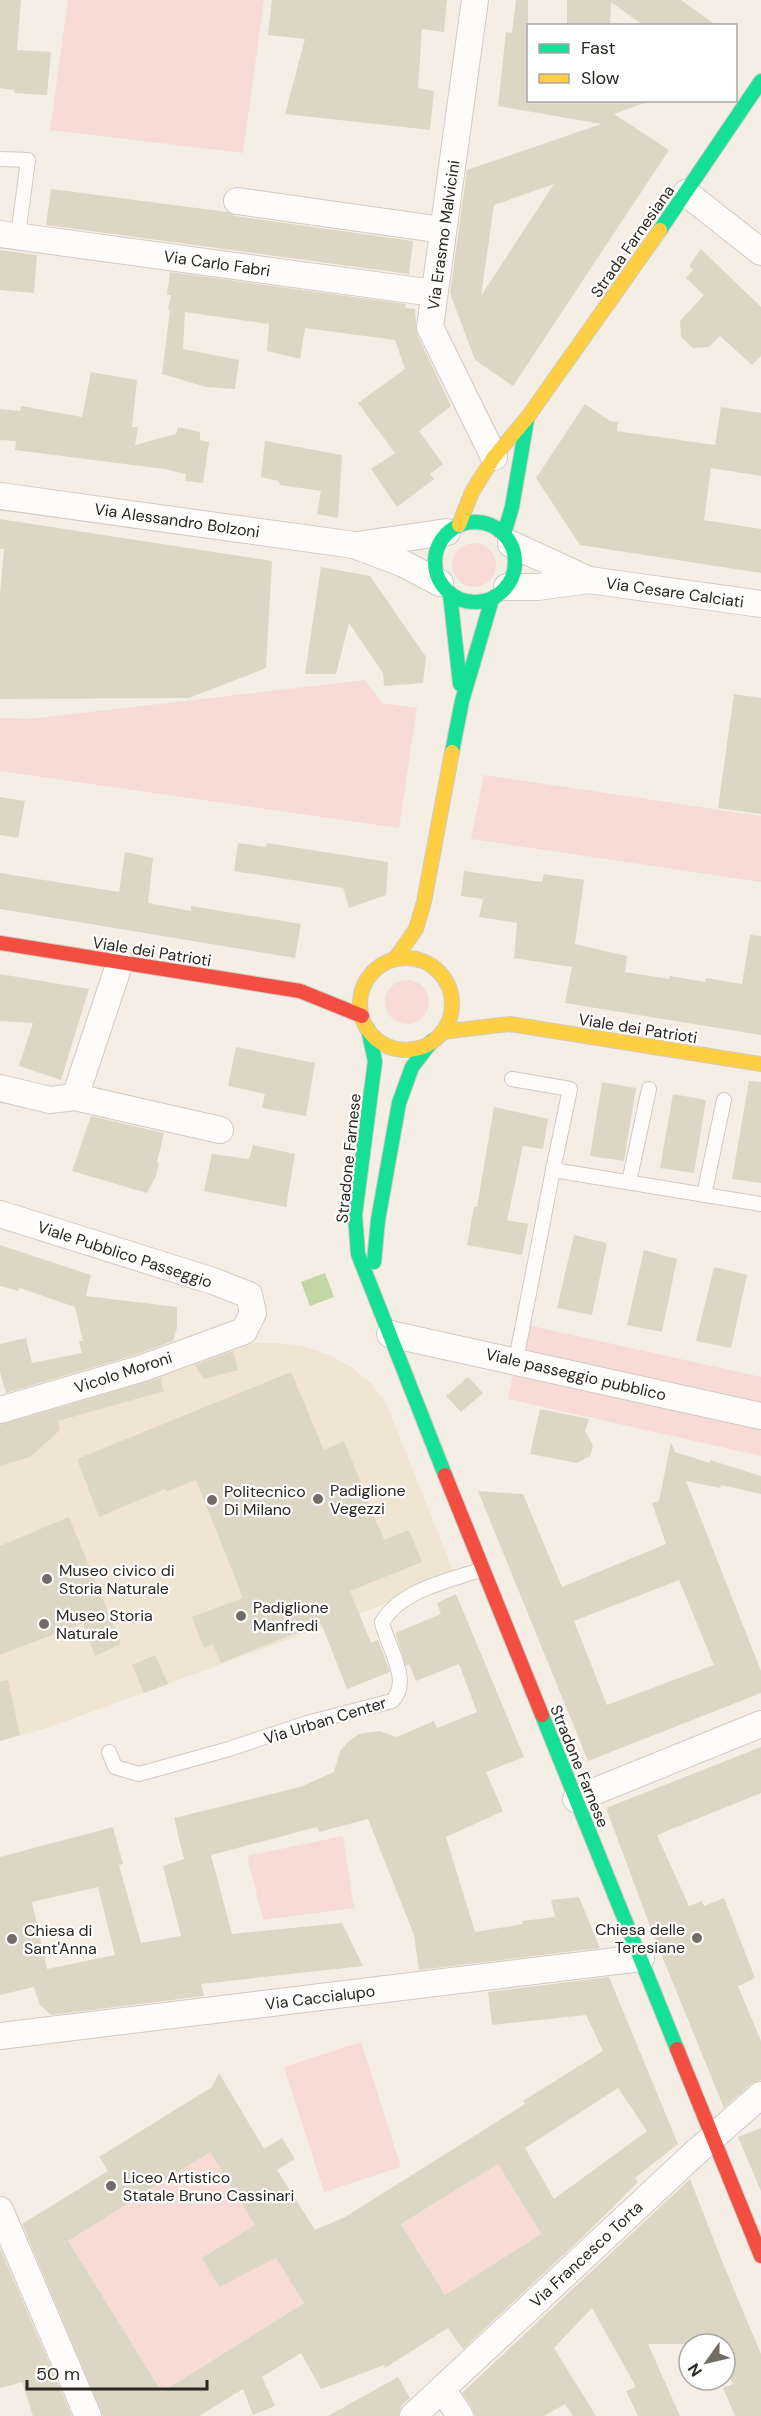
<svg xmlns="http://www.w3.org/2000/svg" width="761" height="2416" viewBox="0 0 761 2416" font-family="'DM Sans',sans-serif">
  <style>
    .built { fill: #f0e4d2 }
    .green { fill: #f7dcd5 }
    .water { fill: #c3d6a5 }
    .building { fill: #dcd7c4; fill-rule: evenodd }
    .lines { fill: none; stroke-linecap: round; stroke-linejoin: round }
    .lane-casing { stroke: #d0cac3; stroke-width: 16 }
    .street-casing { stroke: #d0cac3; stroke-width: 28 }
    .fast-casing { stroke: #d0cac3; stroke-width: 16 }
    .slow-casing { stroke: #d0cac3; stroke-width: 16 }
    .jam-casing { stroke: #d0cac3; stroke-width: 16 }
    .lane { stroke: #fefcfb; stroke-width: 14 }
    .street { stroke: #fefcfb; stroke-width: 26 }
    .fast { stroke: #16e098; stroke-width: 14 }
    .slow { stroke: #ffcf43; stroke-width: 14 }
    .jam { stroke: #f24e42; stroke-width: 14 }
    .poi-dot { fill: #716c65; stroke: #fefefe; stroke-width: 2 }
    .labels { text-anchor: middle; stroke-width: 4.5; stroke-linejoin: round; paint-order: stroke }
    .street-label { font-size: 16px; fill: #2a2620; stroke: #fefefe }
    .poi-label { font-size: 16px; fill: #2a2620; stroke: #fefefe; text-anchor: start }
  </style>
  <rect width="100%" height="100%" fill="#f5eee4"/>
  <polygon class="built" points="250,1343 279,1343 306,1347 331,1356 351,1367 371,1383 386,1403 456,1578 47,1728 0,1741 0,1421"/>
  <g class="green">
    <polygon points="68,0 264,0 243,153 50,130"/>
    <circle cx="474" cy="565" r="22"/>
    <polygon points="365,680 382,703 417,708 399,828 0,771 0,718 29,719"/>
    <polygon points="484,775 761,816 761,882 471,839"/>
    <circle cx="407" cy="1002" r="22"/>
    <polygon points="523,1324 761,1377 761,1456 508,1399"/>
    <polygon points="343,1836 354,1908 263,1920 247,1856"/>
    <polygon points="361,2042 401,2167 324,2192 284,2067"/>
    <polygon points="210,2152 304,2303 162,2392 68,2241"/>
    <polygon points="498,2164 541,2234 445,2295 401,2224"/>
  </g>
  <polygon class="water" points="325,1273 334,1297 310,1306 301,1282"/>
  <g class="building">
    <polygon points="0,0 21,0 17,50 51,52 47,95 14,93 14,90 0,88"/>
    <polygon points="272,0 447,0 444,32 422,29 418,88 434,91 430,130 285,114 305,39 268,35"/>
    <path d="M516,0H528V100H644V103L614,114L669,150L513,386L475,360L450,293L467,170L601,124L498,106L506,32L512,33ZM554,184L481,296L494,205Z"/>
    <polygon points="567,0 681,0 717,26 644,26 611,2 610,26 567,26"/>
    <polygon points="51,189 227,212 235,216 413,241 409,274 46,225"/>
    <polygon points="701,249 761,307 761,356 752,365 720,336 709,347 693,348 681,337 680,321 704,295 686,278 693,270 689,266"/>
    <polygon points="0,250 37,255 34,293 0,290"/>
    <polygon points="170,272 406,304 405,308 415,309 417,334 451,406 419,431 443,464 430,474 434,479 397,507 371,469 395,453 358,403 405,369 395,340 305,328 300,359 267,351 269,324 185,312 183,349 239,360 235,389 206,387 162,374 170,310 168,310 171,295 167,295"/>
    <polygon points="91,372 137,380 132,427 138,427 135,445 176,434 178,427 200,432 200,440 209,442 203,483 185,481 186,474 165,469 15,450 16,441 0,440 0,409 20,411 21,406 82,417"/>
    <polygon points="585,404 610,421 618,422 617,431 715,445 721,407 761,413 761,476 711,468 704,520 761,529 761,573 580,545 536,478"/>
    <polygon points="265,441 342,455 338,518 317,514 321,491 280,485 279,481 261,477"/>
    <polygon points="0,519 272,561 266,668 189,698 0,699 0,595 4,549 0,549"/>
    <polygon points="321,567 370,576 426,657 423,683 384,686 383,673 349,623 336,674 305,674"/>
    <polygon points="734,694 761,698 761,814 718,808"/>
    <polygon points="0,797 25,801 18,838 0,835"/>
    <polygon points="238,843 266,847 267,843 388,862 386,895 349,908 343,888 234,871"/>
    <polygon points="125,852 153,858 148,903 191,911 191,906 301,924 295,958 0,909 0,873 119,892"/>
    <polygon points="464,871 542,882 544,874 584,880 575,944 627,956 625,972 669,979 670,976 705,982 706,978 742,984 750,935 761,936 761,1035 565,1003 572,967 514,958 517,923 479,917 483,899 461,896"/>
    <polygon points="0,974 89,989 61,1080 19,1066 33,1023 0,1021"/>
    <polygon points="236,1047 315,1063 306,1116 262,1108 265,1094 228,1086"/>
    <polygon points="749,1081 761,1082 761,1183 732,1179"/>
    <polygon points="602,1082 636,1088 624,1161 590,1156"/>
    <polygon points="673,1094 706,1100 694,1173 660,1168"/>
    <polygon points="494,1107 548,1119 543,1149 523,1146 507,1220 528,1224 522,1255 467,1245 474,1207 477,1207"/>
    <polygon points="91,1116 164,1133 157,1162 159,1163 156,1176 147,1193 72,1171"/>
    <polygon points="253,1145 295,1154 286,1207 204,1191 212,1154 249,1159"/>
    <polygon points="574,1235 607,1243 592,1315 557,1308"/>
    <polygon points="0,1245 91,1275 86,1296 177,1307 177,1328 173,1341 138,1354 6,1393 0,1372 0,1344 26,1338 32,1363 82,1353 79,1341 83,1341 75,1307 20,1288 18,1291 0,1286"/>
    <polygon points="644,1250 677,1259 662,1332 627,1325"/>
    <polygon points="714,1267 747,1275 731,1348 696,1341"/>
    <polygon points="233,1351 238,1370 204,1379 195,1365"/>
    <polygon points="291,1372 324,1450 344,1441 384,1540 409,1530 422,1562 350,1591 371,1643 378,1640 390,1672 347,1689 321,1623 221,1663 213,1644 204,1648 192,1617 243,1598 196,1480 166,1492 165,1489 99,1517 77,1459"/>
    <polygon points="163,1377 161,1382 164,1391 58,1421 60,1430 30,1457 0,1466 0,1425"/>
    <polygon points="468,1377 483,1393 461,1412 446,1396"/>
    <polygon points="540,1409 589,1419 585,1431 593,1445 590,1456 577,1463 530,1454"/>
    <path d="M671,1442L675,1452L710,1463V1460L761,1476V1494L721,1485L720,1488L686,1481L761,1671V1693L588,1761L478,1491L523,1494L562,1587L666,1544L652,1503L659,1501ZM679,1580L714,1665L607,1705L574,1621Z"/>
    <polygon points="69,1517 121,1644 95,1656 83,1623 0,1655 0,1546"/>
    <path d="M456,1594L524,1757L486,1772L503,1811L446,1837L475,1932L523,1924L522,1921L555,1917L551,1900L579,1897L600,1948L419,1970L414,1935L368,1819L319,1832L317,1827L211,1855L232,1934L342,1923L363,1966L201,1984L204,1996L51,2015L40,2005L34,1987L0,1995V1857L113,1827L123,1864L119,1865L141,1943L181,1936L163,1866L184,1859L174,1818L300,1787L334,1772L340,1751L349,1741L359,1734L379,1731L397,1737L434,1721L437,1728L477,1712L459,1664L416,1681L409,1664L406,1666L395,1633L441,1614L437,1603ZM98,1887L115,1955L47,1969L32,1902Z"/>
    <polygon points="155,1655 168,1684 144,1693 132,1665"/>
    <polygon points="8,1680 20,1735 0,1741 0,1681"/>
    <polygon points="761,1747 761,1793 657,1835 689,1906 702,1901 704,1906 724,1898 755,1978 738,1986 761,2041 761,2080 751,2084 724,2108 653,1934 606,1808"/>
    <path d="M609,1977L678,2144L635,2178L638,2182L589,2231L463,2349L448,2328L385,2368L384,2365L321,2389L301,2353L262,2377L275,2406L253,2415L243,2389L199,2416H103L22,2224L108,2171L99,2157L212,2087L219,2073L264,2149L282,2138L295,2159L277,2170L315,2230L345,2217L525,2104L523,2101L603,2051L586,2015L492,2025L488,1992ZM618,2088L647,2131L554,2199L525,2148ZM210,2152L255,2225L202,2258L219,2287L276,2258L304,2303L162,2392L68,2241ZM498,2164L541,2234L445,2295L401,2224Z"/>
    <polygon points="761,2128 761,2191 738,2137"/>
    <polygon points="690,2179 722,2261 761,2354 761,2416 735,2416 723,2388 733,2384 725,2367 725,2344 648,2344 680,2416 638,2416 626,2391 636,2387 592,2308 554,2348 596,2416 573,2416 565,2404 544,2416 475,2416 472,2408 462,2393"/>
    <polygon points="0,2248 72,2416 33,2416 22,2382 0,2388"/>
    <polygon points="398,2377 410,2398 402,2405 398,2416 328,2416"/>
  </g>
  <g class="lines">
    <defs>
      <g id="lane">
        <polyline points="0,159 28,160 18,236"/>
        <polyline points="512,1079 570,1089 553,1170"/>
        <polyline points="629,1182 649,1089"/>
        <polyline points="704,1195 724,1100"/>
        <polyline points="516,1360 553,1170 761,1204"/>
        <path d="M109,1752L115,1767L139,1774L229,1749L307,1723L392,1701C413,1681 386,1645 382,1622C402,1589 449,1581 483,1569"/>
      </g>
      <g id="street">
        <polyline points="475,0 430,327 494,457"/>
        <polyline points="686,193 761,252"/>
        <polyline points="237,201 443,230"/>
        <polyline points="0,234 434,293"/>
        <polyline points="0,496 354,545 404,564 440,583"/>
        <polyline points="511,544 589,580"/>
        <polyline points="357,545 447,532"/>
        <polyline points="507,587 538,587 589,580 761,604"/>
        <polyline points="0,1088 50,1100 75,1097 220,1130"/>
        <polyline points="75,1097 120,962"/>
        <polyline points="0,1214 213,1281 249,1295 253,1313 244,1331 143,1368 0,1410"/>
        <polyline points="390,1334 761,1416"/>
        <polyline points="576,1799 761,1724"/>
        <polyline points="0,2036 641,1958"/>
        <polyline points="0,2210 88,2416"/>
        <polyline points="442,2389 460,2416"/>
        <polyline points="413,2416 695,2153 761,2095"/>
      </g>
      <g id="fast">
        <polyline points="660,230 761,81"/>
        <circle cx="475" cy="562" r="40"/>
        <polyline points="504,534 512,507 527,420"/>
        <polyline points="450,594 460,684"/>
        <polyline points="452,752 462,701 492,599"/>
        <polyline points="368,1029 375,1061 355,1215 358,1254 445,1475"/>
        <polyline points="374,1262 378,1220 399,1103 412,1067 432,1041"/>
        <polyline points="542,1715 677,2049"/>
      </g>
      <g id="slow">
        <polyline points="459,525 472,492 494,457 527,418 660,230"/>
        <circle cx="406" cy="1004" r="46"/>
        <polyline points="395,959 416,929 424,902 452,752"/>
        <polyline points="442,1032 510,1024 761,1064"/>
      </g>
      <g id="jam">
        <polyline points="0,943 300,991 362,1016"/>
        <polyline points="445,1475 542,1715"/>
        <polyline points="677,2049 761,2256"/>
      </g>
    </defs>
    <use href="#lane" class="lane-casing"/>
    <use href="#street" class="street-casing"/>
    <use href="#fast" class="fast-casing"/>
    <use href="#slow" class="slow-casing"/>
    <use href="#jam" class="jam-casing"/>
    <use href="#lane" class="lane"/>
    <use href="#street" class="street"/>
    <use href="#fast" class="fast"/>
    <use href="#slow" class="slow"/>
    <use href="#jam" class="jam"/>
  </g>
  <g class="poi-dot">
    <circle cx="318" cy="1499" r="6"/>
    <circle cx="212" cy="1500" r="6"/>
    <circle cx="47" cy="1579" r="6"/>
    <circle cx="241" cy="1616" r="6"/>
    <circle cx="44" cy="1624" r="6"/>
    <circle cx="697" cy="1938" r="6"/>
    <circle cx="12" cy="1939" r="6"/>
    <circle cx="111" cy="2186" r="6"/>
  </g>
  <g class="labels">
    <g class="street-label">
      <text transform="translate(443 235) rotate(-82)" y="6">Via Erasmo Malvicini</text>
      <text transform="translate(632 241) rotate(-55)" y="6">Strada Farnesiana</text>
      <text transform="translate(217 263) rotate(8)" y="6">Via Carlo Fabri</text>
      <text transform="translate(177 520) rotate(8)" y="6">Via Alessandro Bolzoni</text>
      <text transform="translate(675 592) rotate(8)" y="6">Via Cesare Calciati</text>
      <text transform="translate(152 951) rotate(9)" y="6">Viale dei Patrioti</text>
      <text transform="translate(638 1028) rotate(9)" y="6">Viale dei Patrioti</text>
      <text transform="translate(348 1158) rotate(-84)" y="6">Stradone Farnese</text>
      <text transform="translate(125 1254) rotate(18)" y="6">Viale Pubblico Passeggio</text>
      <text transform="translate(123 1372) rotate(-18)" y="6">Vicolo Moroni</text>
      <text transform="translate(576 1374) rotate(13)" y="6">Viale passeggio pubblico</text>
      <text transform="translate(325 1720) rotate(-17)" y="6">Via Urban Center</text>
      <text transform="translate(580 1766) rotate(68)" y="6">Stradone Farnese</text>
      <text transform="translate(320 1997) rotate(-7)" y="6">Via Caccialupo</text>
      <text transform="translate(586 2254) rotate(-43)" y="6">Via Francesco Torta</text>
    </g>
    <g class="poi-label">
      <text x="330" y="1496">Padiglione<tspan x="330" dy="18">Vegezzi</tspan></text>
      <text x="224" y="1497">Politecnico<tspan x="224" dy="18">Di Milano</tspan></text>
      <text x="59" y="1576">Museo civico di<tspan x="59" dy="18">Storia Naturale</tspan></text>
      <text x="253" y="1613">Padiglione<tspan x="253" dy="18">Manfredi</tspan></text>
      <text x="56" y="1621">Museo Storia<tspan x="56" dy="18">Naturale</tspan></text>
      <text x="685" y="1935" text-anchor="end">Chiesa delle<tspan x="685" dy="18">Teresiane</tspan></text>
      <text x="24" y="1936">Chiesa di<tspan x="24" dy="18">Sant'Anna</tspan></text>
      <text x="123" y="2183">Liceo Artistico<tspan x="123" dy="18">Statale Bruno Cassinari</tspan></text>
    </g>
  </g>
  <rect x="527" y="24" width="210" height="78" fill="#fefefe" stroke="#a9a8a5" stroke-width="1.5"/>
  <rect x="539" y="44" width="30" height="9" fill="#16e098" stroke="#a9a8a5" stroke-width="1.5"/>
  <text x="581" y="54" font-size="18" fill="#2a2620">Fast</text>
  <rect x="539" y="74" width="30" height="9" fill="#ffcf43" stroke="#a9a8a5" stroke-width="1.5"/>
  <text x="581" y="84" font-size="18" fill="#2a2620">Slow</text>
  <g transform="translate(707 2362) rotate(236)"><circle r="28" fill="#fefefe" stroke="#a9a8a5" stroke-width="1.5"/>
  <path d="M0-4.5L10 22L0 15L-10 22Z" fill="#716c65"/>
  <text y="-9" font-size="16" font-weight="bold" text-anchor="middle" fill="#2a2620">N</text>
  </g>
  <path d="M27 2380v9h180v-9" fill="none" stroke="#2a2620" stroke-width="3"/>
  <text x="36" y="2380" font-size="18" fill="#2a2620" stroke="#fefefe" stroke-width="4.5" paint-order="stroke">50 m</text>
</svg>
